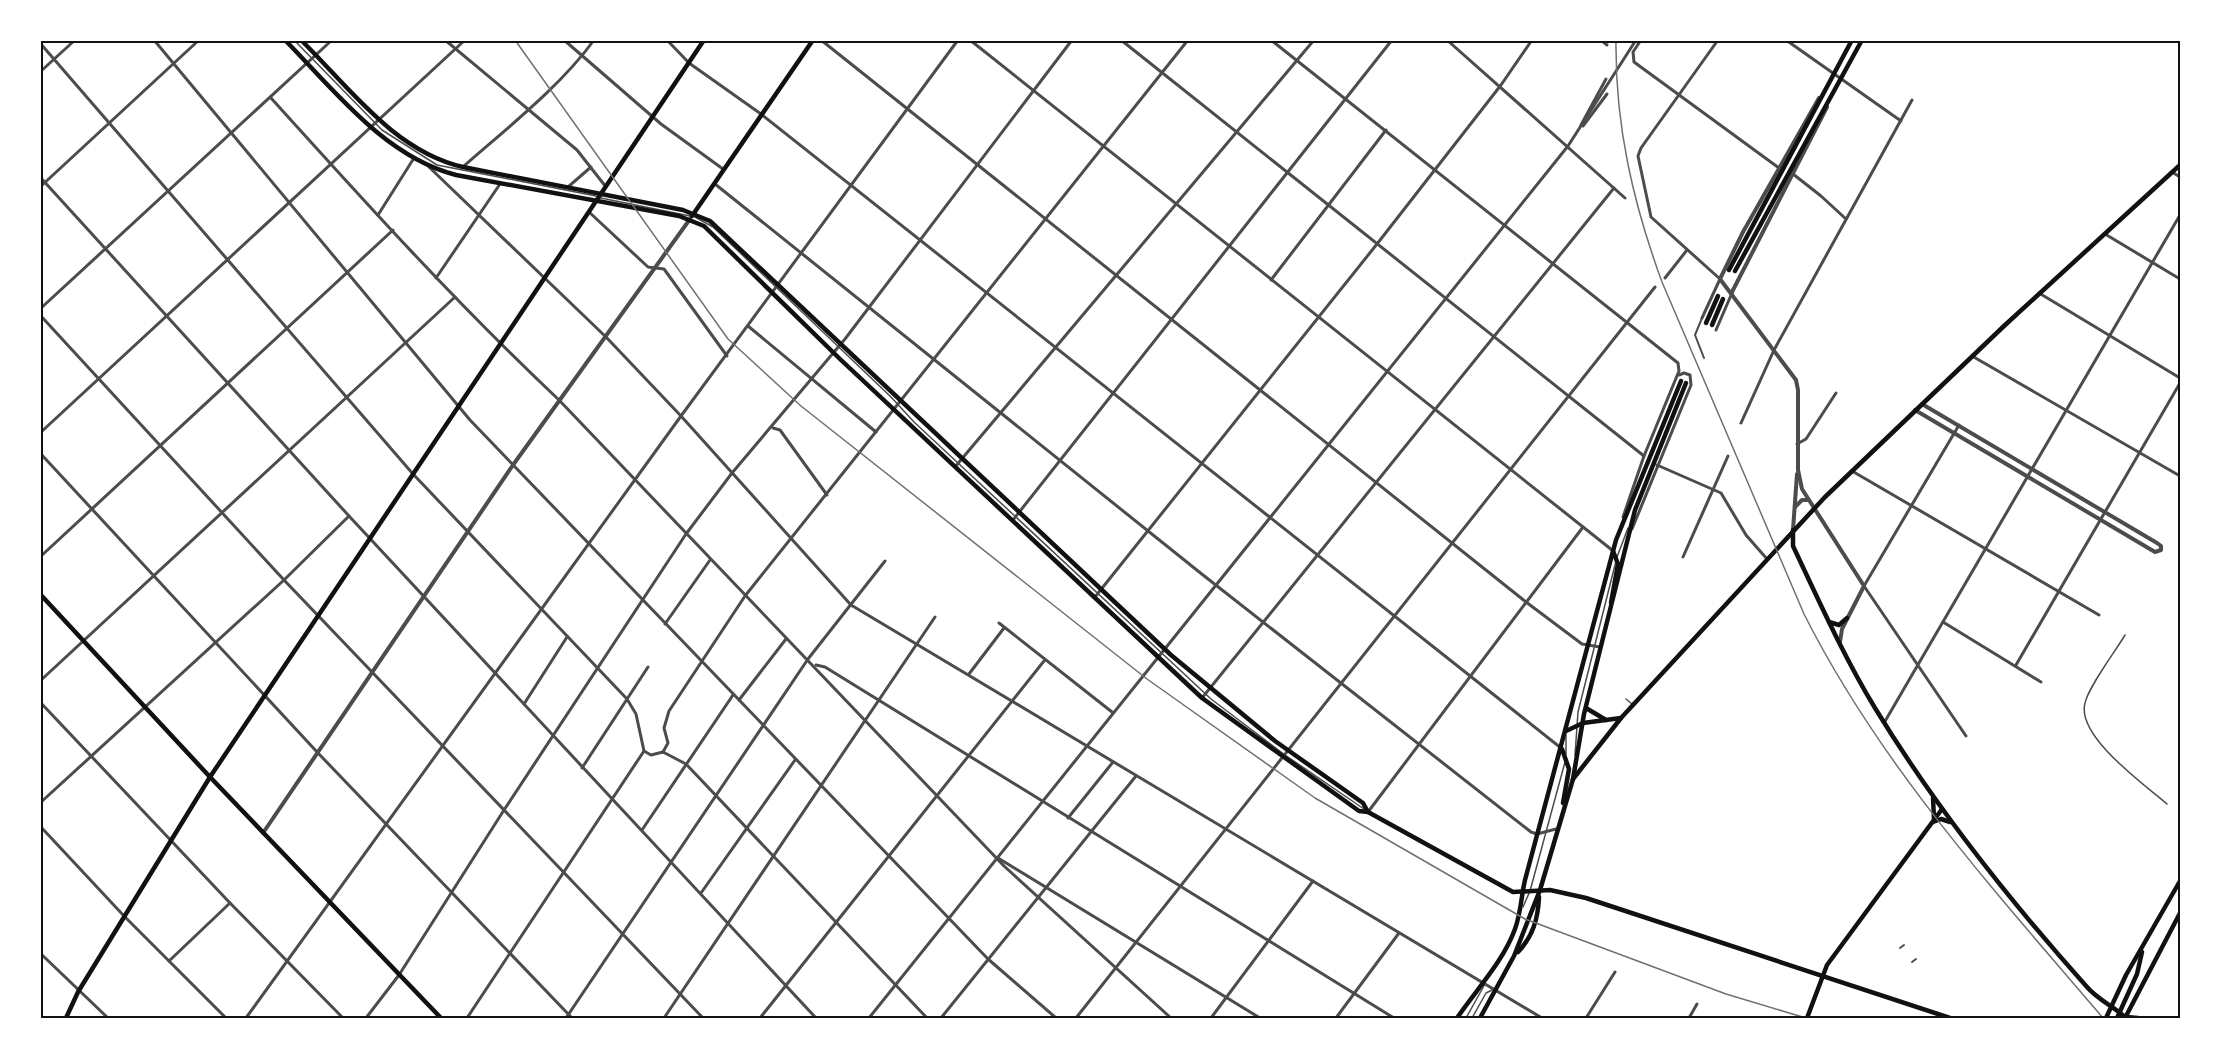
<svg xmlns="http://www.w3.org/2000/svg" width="2221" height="1059" viewBox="0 0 2221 1059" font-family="'Alegreya Sans',sans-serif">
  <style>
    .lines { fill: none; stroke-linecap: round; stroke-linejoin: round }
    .service { stroke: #4c4c4c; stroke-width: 1.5 }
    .pedestrian { stroke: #4c4c4c; stroke-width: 2 }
    .minor { stroke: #4c4c4c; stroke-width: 3 }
    .tertiary { stroke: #4c4c4c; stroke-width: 4 }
    .secondary { stroke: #111; stroke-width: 4.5 }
    .primary { stroke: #111; stroke-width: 4.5 }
    .rail { stroke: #707070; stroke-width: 1.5 }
    .neatline { fill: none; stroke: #111; stroke-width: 2 }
  </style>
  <rect width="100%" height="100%" fill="#fff"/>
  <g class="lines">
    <g class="service">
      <polyline points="294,40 382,130 437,165 596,196"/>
      <polyline points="601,198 690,216"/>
      <polyline points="695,217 713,227 891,397 914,422 1211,699 1285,755 1364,809"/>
      <polyline points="1617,557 1628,528"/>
      <path d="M2125,635C2115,652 2089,686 2085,703C2076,736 2145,785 2167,804"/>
      <polyline points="1626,699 1632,704"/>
      <polyline points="1566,754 1566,735"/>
      <polyline points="1575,755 1578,712 1616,561"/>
      <polyline points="1523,907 1530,891 1565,762"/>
      <polyline points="1466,1018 1485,984"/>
      <polyline points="1472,1018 1486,993 1494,989"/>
    </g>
    <g class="pedestrian">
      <polyline points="1702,318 1695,335 1704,358"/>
      <polyline points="1900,948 1904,945"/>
      <polyline points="1912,962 1916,959"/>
    </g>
    <g class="minor">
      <polyline points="154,40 470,420 988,959 1056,1018"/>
      <polyline points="445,40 577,150 606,187"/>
      <polyline points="564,40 661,124 723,169"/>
      <polyline points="667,40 689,63 761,114 1561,748"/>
      <polyline points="821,40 1526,602 1582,644 1600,647"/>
      <polyline points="970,40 1612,550"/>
      <polyline points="1121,40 1644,456"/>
      <polyline points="1271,40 1678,363 1679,371 1644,456 1623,517"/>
      <polyline points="1447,40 1625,198"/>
      <polyline points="1601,40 1607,45"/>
      <polyline points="1641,40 1633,52 1634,62 1779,168"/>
      <polyline points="1786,40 1901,121"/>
      <polyline points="2179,40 2180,42"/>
      <polyline points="40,43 413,474 627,699 636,714 644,751"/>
      <polyline points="40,72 75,40"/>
      <path d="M271,98C364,201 457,304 559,400L1004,866L1171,1018"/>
      <polyline points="1581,125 1606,79"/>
      <polyline points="1583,126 1607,94"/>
      <path d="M464,166C506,129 561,86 594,40"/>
      <polyline points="429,167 606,337 681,416 851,605 1542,1018"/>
      <polyline points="2172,172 2180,177"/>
      <polyline points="1793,174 1821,196 1846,219"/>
      <polyline points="40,177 349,516 816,1018"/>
      <polyline points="715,184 1203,575 1531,832 1537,834 1556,829"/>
      <polyline points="40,187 199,40"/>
      <polyline points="568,187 591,167"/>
      <polyline points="589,212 648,267 664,269 727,356"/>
      <polyline points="378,215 414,158"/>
      <polyline points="2105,234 2180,279"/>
      <polyline points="436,278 500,184"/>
      <polyline points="1665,278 1687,250"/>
      <polyline points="1271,280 1386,130"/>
      <polyline points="2039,293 2180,378"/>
      <polyline points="40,309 332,40"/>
      <polyline points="40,315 284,580 703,1018"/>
      <polyline points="1702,318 1720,279 1651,217 1638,156 1641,148 1718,40"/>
      <polyline points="748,326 876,432"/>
      <polyline points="1716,330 1732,293"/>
      <polyline points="1972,356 2180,476"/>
      <polyline points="1741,423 1774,350 1912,100"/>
      <polyline points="1959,425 1864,586 1966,736"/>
      <polyline points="773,428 780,430 827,495"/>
      <polyline points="40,433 465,40"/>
      <polyline points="1797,444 1806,439 1836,393"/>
      <polyline points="40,453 318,753 572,1018"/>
      <polyline points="1657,465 1721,493 1746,535 1767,559"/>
      <polyline points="955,467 1314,40"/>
      <polyline points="1852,471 2099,615"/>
      <polyline points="1013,520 1392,40"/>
      <polyline points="1632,529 1691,385 1690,375 1684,373 1679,375"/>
      <polyline points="40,557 393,230"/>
      <polyline points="1683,557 1728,456"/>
      <polyline points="1095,597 1377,244 1501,85 1532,40"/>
      <polyline points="1943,622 2041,682"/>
      <polyline points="999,623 1112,712"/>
      <polyline points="665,624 710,560"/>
      <polyline points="816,665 825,667 1394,1018"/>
      <polyline points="2016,665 2180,383"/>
      <polyline points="969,674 1004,628"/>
      <polyline points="40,681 455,297"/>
      <polyline points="1202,698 1614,188"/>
      <polyline points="739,700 786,639"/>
      <polyline points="40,702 230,903 343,1018"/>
      <polyline points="524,704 567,637"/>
      <polyline points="1884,723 2180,215"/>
      <polyline points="644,751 651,755 663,752"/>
      <polyline points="663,752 668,743 664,728 669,711 745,596 1188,40"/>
      <polyline points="663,752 686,764 927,1018"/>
      <polyline points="582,768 648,667"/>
      <polyline points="40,803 284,580 349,516"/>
      <polyline points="1368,812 1583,527"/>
      <polyline points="1068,818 1113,762"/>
      <polyline points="40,826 124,916 226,1018"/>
      <polyline points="642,830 733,695"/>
      <polyline points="998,858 1260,1018"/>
      <polyline points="701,893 795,760"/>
      <polyline points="40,953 108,1018"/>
      <polyline points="169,961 230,903"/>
      <polyline points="246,1018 681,416 958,40"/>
      <polyline points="366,1018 399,975 504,810 686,534 732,473 845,339 1072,40"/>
      <polyline points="467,1018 644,751"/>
      <polyline points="566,1018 808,659 885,561"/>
      <polyline points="664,1018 935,617"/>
      <polyline points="760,1018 1044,661"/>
      <polyline points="869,1018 1568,146 1636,40"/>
      <polyline points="941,1018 1136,776"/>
      <path d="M1076,1018C1268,774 1463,532 1655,287"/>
      <polyline points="1211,1018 1313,881"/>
      <polyline points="1336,1018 1399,933"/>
      <polyline points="1586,1018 1615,972"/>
      <polyline points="1689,1018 1697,1004"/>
    </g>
    <g class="tertiary">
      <polyline points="1819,98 1743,232 1720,279 1796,380 1798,390 1798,470 1802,489 1864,586 1842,629 1840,642"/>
      <polyline points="1732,292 1827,107"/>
      <polyline points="1915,410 2155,552 2161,550 2161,546 2157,543 1922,404"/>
      <polyline points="1795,507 1802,500 1808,500"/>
      <polyline points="1793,530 1797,474"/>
      <polyline points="263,833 513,465 690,219"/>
    </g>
    <g class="secondary">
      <polyline points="692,216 813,40"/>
      <polyline points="1729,270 1852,40"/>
      <polyline points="1735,271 1862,40"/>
      <polyline points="1706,323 1718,296"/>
      <polyline points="1712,325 1723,299"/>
      <path d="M1793,530V546C1819,601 1844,657 1875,708C1936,808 2010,901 2087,987C2098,1000 2115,1007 2126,1018"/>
      <polyline points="40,594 210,777 441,1018"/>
      <polyline points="1611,603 1618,564 1613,551"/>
      <polyline points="1829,622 1839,625 1847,618"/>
      <polyline points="1586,708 1606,720"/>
      <polyline points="1566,731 1583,723 1621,718"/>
      <polyline points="1562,749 1569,769 1563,803"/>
      <polyline points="1573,779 1621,718 1825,497 2004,326 2180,165"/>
      <polyline points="1933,798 1934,819"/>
      <polyline points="1933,822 1941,819 1950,822"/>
      <path d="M1518,952C1533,936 1538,919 1539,897"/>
      <polyline points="2126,1017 2138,1018"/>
      <path d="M1457,1018C1476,990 1503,962 1515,929C1521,913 1521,897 1525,880L1616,540L1681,381"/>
      <polyline points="1480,1018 1514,956 1540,890 1573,779 1584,714 1635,510 1686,383"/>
      <polyline points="1807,1018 1827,965 1942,809"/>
    </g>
    <g class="primary">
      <path d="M285,40C334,90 385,157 456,175L679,216L704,226L841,360L1202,698L1359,811L1368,812L1513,892L1550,890L1586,898L1950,1018"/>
      <path d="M301,40C349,87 394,151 463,167L683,210L710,221L1171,655L1275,741L1363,803L1368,812"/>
      <polyline points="66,1018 78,992 210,777 265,695 704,40"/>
      <polyline points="2106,1018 2126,975 2180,881"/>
      <polyline points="2117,1018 2137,974 2142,952"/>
      <polyline points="2125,1018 2180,913"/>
    </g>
    <g class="rail">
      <polyline points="515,40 728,339 801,406 1147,679 1315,798 1525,919 1726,994 1806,1018"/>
      <path d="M1616,40C1615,125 1633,203 1662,282L1804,614C1880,765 1994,890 2103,1018"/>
    </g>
  </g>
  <rect width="2221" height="1059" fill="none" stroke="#ffffff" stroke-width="84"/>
  <rect x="42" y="42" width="2137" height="975" class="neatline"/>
</svg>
